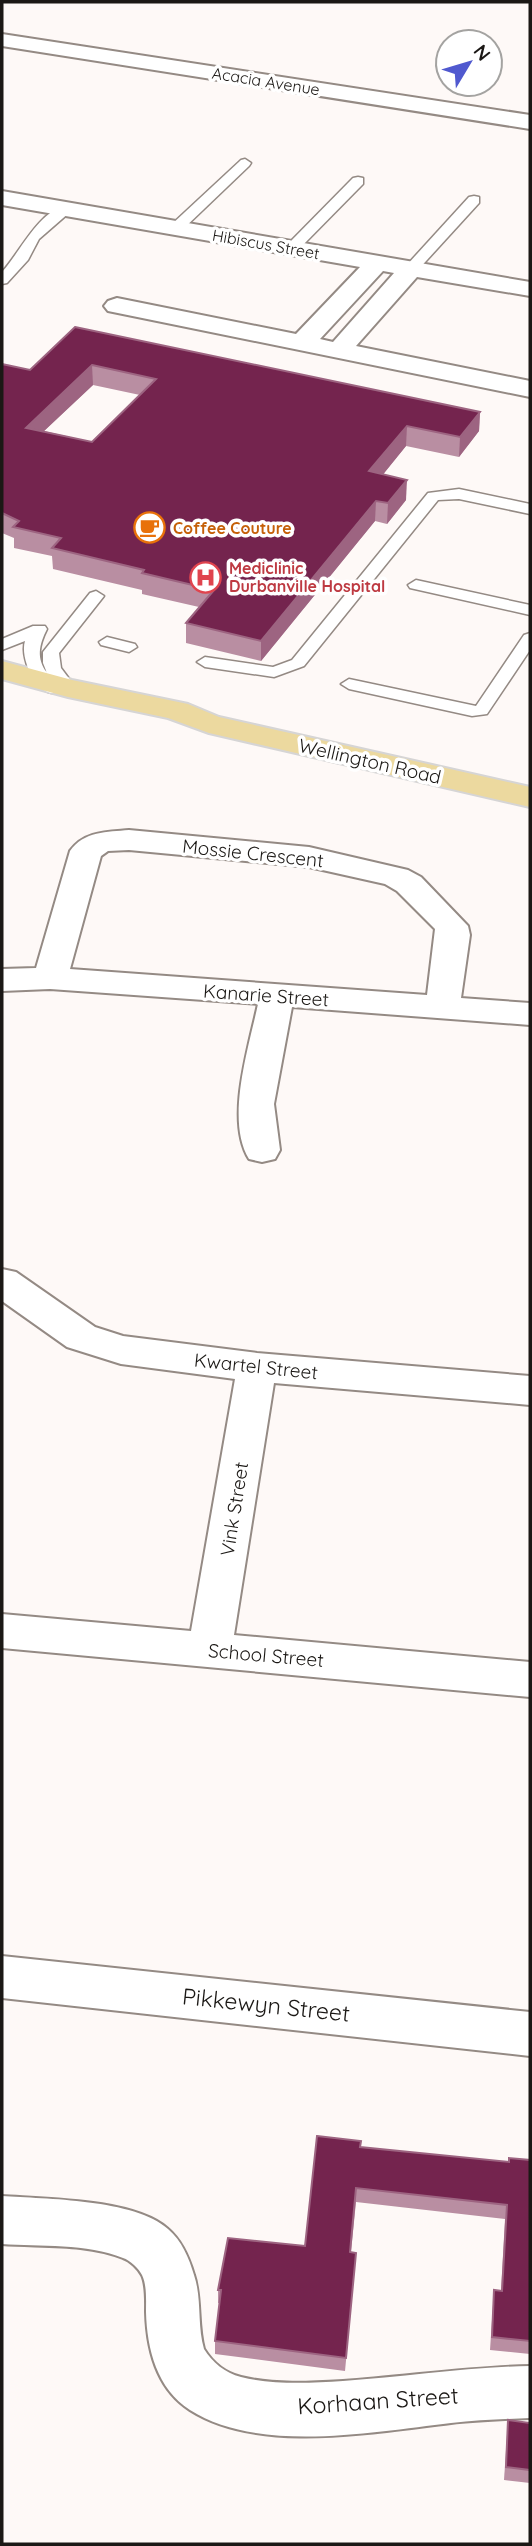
<svg xmlns="http://www.w3.org/2000/svg" width="532" height="2546" viewBox="0 0 532 2546" font-family="Quicksand,sans-serif">
  <style>
    .lines { fill: none; stroke-linecap: round; stroke-linejoin: round }
    .lane-casing { stroke: #948a84; stroke-width: 3 }
    .street-casing { stroke: #948a84; stroke-width: 4 }
    .primary-casing { stroke: #d6d5d5; stroke-width: 4 }
    .lane { fill: #fff; fill-rule: evenodd }
    .street { fill: #fff; fill-rule: evenodd }
    .primary { fill: #ecd99f; fill-rule: evenodd }
    .wall { fill: #b98ea2; fill-rule: evenodd }
    .shaded-wall { fill: #9d6481 }
    .building { fill: #74244e; stroke: #9d6481; stroke-width: 2; fill-rule: evenodd }
    .labels { text-anchor: middle; stroke-width: 7; stroke-linejoin: round; paint-order: stroke }
    .far-street-label { font-size: 16px; fill: #1b1815; stroke: #fff }
    .far-food-label { font-size: 16px; font-weight: bold; fill: #c56008; stroke: #fff; text-anchor: start }
    .far-health-label { font-size: 16px; font-weight: bold; fill: #be3a42; stroke: #fff; text-anchor: start }
    .street-label { font-size: 19px; fill: #1b1815; stroke: #fff }
    .near-street-label { font-size: 23px; fill: #1b1815; stroke: #fff }
  </style>
  <rect width="100%" height="100%" fill="#fef9f7"/>
  <g class="lines">
    <defs>
      <g id="lane">
        <polygon points="245,159 251,163 249,166 181,231 171,231 171,225 241,160"/>
        <polygon points="358,177 363,178 363,184 297,251 287,251 287,245 353,178"/>
        <polygon points="474,196 479,197 479,203 416,272 406,272 406,266 469,197"/>
        <path d="M65,205L71,209L70,212L39,239L28,260L7,283L2,284V272C21,251 36,215 65,205Z"/>
        <polygon points="459,489 530,504 530,514 459,499 438,500 304,666 274,677 205,667 197,662 205,657 273,667 292,660 428,493"/>
        <polygon points="416,580 530,605 530,615 410,588 408,585"/>
        <path d="M96,591L104,596L59,653L61,668L76,688L68,693L61,691C40,703 19,660 25,641L2,650V639L33,626H45L47,629C39,645 36,658 47,673L43,663V652L90,593Z"/>
        <polygon points="530,633 530,650 487,714 472,716 349,689 341,684 349,679 476,706 524,635"/>
        <polygon points="107,637 135,644 137,647 129,652 101,645 99,642"/>
      </g>
      <g id="street">
        <polygon points="2,34 530,115 530,129 2,46"/>
        <path d="M2,191L530,282V296L417,277L356,346L530,381V397L108,311L104,306L108,301L117,298L296,334L360,267L2,205ZM383,271L394,273L333,342L320,339Z"/>
        <path d="M129,830L309,847L408,870L421,877L468,926L470,935L461,998L530,1003V1025L292,1007L274,1104L280,1150L275,1159L262,1162L249,1159C225,1120 249,1047 258,1004L50,989L2,991V969L36,968L70,851C84,831 107,832 129,830ZM129,850L309,867L385,884L397,891L435,929L427,995L70,969L101,856L108,851Z"/>
        <polygon points="2,1269 16,1272 95,1327 123,1336 257,1353 530,1376 530,1405 274,1383 234,1635 530,1662 530,1697 2,1648 2,1614 191,1631 235,1379 121,1364 67,1347 2,1301"/>
        <polygon points="2,1956 530,2012 530,2056 2,1998"/>
        <path d="M2,2196C45,2199 135,2199 168,2229C182,2241 189,2258 194,2275C202,2298 197,2325 204,2349C212,2362 225,2373 241,2377C274,2385 310,2383 343,2381C405,2377 467,2367 530,2366V2418C504,2419 477,2420 451,2423C373,2432 259,2454 190,2410C157,2389 147,2349 146,2312C146,2301 147,2285 142,2275C139,2269 130,2260 123,2258C87,2243 40,2247 2,2244Z"/>
      </g>
      <polygon id="primary" points="2,661 72,680 188,704 219,717 530,787 530,807 209,733 168,718 68,697 2,679"/>
    </defs>
    <use href="#lane" class="lane-casing"/>
    <use href="#street" class="street-casing"/>
    <use href="#primary" class="primary-casing"/>
    <use href="#lane" class="lane"/>
    <use href="#street" class="street"/>
    <use href="#primary" class="primary"/>
  </g>
  <g class="wall">
    <path d="M75,327L480,412L479,431L459,457L406,446L383,474L406,500L387,524L375,521L261,661L186,643V623L199,607L142,594V590L53,569L52,556L14,548V538L2,533V364L30,370ZM93,385L140,395L92,442L44,431Z"/>
    <polygon points="361,2147 509,2162 530,2160 530,2354 490,2350 494,2290 501,2291 505,2219 356,2202 351,2252 355,2266 345,2371 215,2354 215,2341 220,2303 218,2303 218,2290 305,2246"/>
    <polygon points="508,2420 530,2423 530,2483 504,2480"/>
  </g>
  <g class="shaded-wall">
    <polygon points="92,365 93,385 27,447 26,428"/>
    <polygon points="480,412 479,431 459,457 460,437"/>
    <polygon points="407,426 406,446 369,492 369,471"/>
    <polygon points="407,480 406,500 387,524 388,503"/>
    <polygon points="376,501 375,521 261,661 261,641"/>
  </g>
  <g class="building">
    <path d="M75,327L480,412L460,437L407,426L369,471L407,480L388,503L376,501L261,641L186,623L214,590L142,573L144,570L52,548L61,538L13,527L19,521L2,513V364L30,370ZM92,365L156,379L92,442L26,428Z"/>
    <polygon points="317,2136 361,2141 360,2147 509,2162 509,2158 530,2160 530,2341 492,2337 494,2290 502,2291 507,2205 356,2188 350,2252 356,2253 346,2358 215,2341 221,2290 218,2290 228,2238 305,2246"/>
    <polygon points="508,2420 530,2423 530,2470 506,2467"/>
  </g>
  <defs>
    <symbol id="cafe-ring" viewBox="-11 -11 22 22"><circle r="9.5" fill="#fff" stroke="#e8710a" stroke-width="1.5"/><path d="M-5.5-4.5H6V0H3Q3 3.5 0 3.5H-2.5Q-5.5 3.5-5.5 0ZM3-3.2v2h1.7v-2ZM-6 4.5H4V6H-6Z" fill="#e8710a"/></symbol>
    <symbol id="hospital-ring" viewBox="-11 -11 22 22"><circle r="9.5" fill="#fff" stroke="#e0444e" stroke-width="1.5"/><path d="M-5-5h3v3.5h4V-5h3V5h-3V1.5h-4V5h-3Z" fill="#e0444e"/></symbol>
  </defs>
  <g fill-rule="evenodd">
    <use href="#cafe-ring" x="132" y="510" width="35" height="35"/>
    <use href="#hospital-ring" x="188" y="560" width="35" height="35"/>
  </g>
  <g class="labels">
    <g class="far-street-label">
      <text transform="translate(266 81) rotate(9)" y="6">Acacia Avenue</text>
      <text transform="translate(266 244) rotate(10)" y="6">Hibiscus Street</text>
    </g>
    <g class="far-food-label">
      <text x="173" y="534">Coffee Couture</text>
    </g>
    <g class="far-health-label">
      <text x="229" y="574">Mediclinic<tspan x="229" dy="18">Durbanville Hospital</tspan></text>
    </g>
    <g class="street-label">
      <text transform="translate(370 761) rotate(13)" y="7">Wellington Road</text>
      <text transform="translate(253 853) rotate(6)" y="7">Mossie Crescent</text>
      <text transform="translate(266 995) rotate(4)" y="7">Kanarie Street</text>
      <text transform="translate(256 1366) rotate(6)" y="7">Kwartel Street</text>
      <text transform="translate(234 1509) rotate(-81)" y="7">Vink Street</text>
      <text transform="translate(266 1655) rotate(5)" y="7">School Street</text>
    </g>
    <g class="near-street-label">
      <text transform="translate(266 2005) rotate(6)" y="8">Pikkewyn Street</text>
      <text transform="translate(378 2401) rotate(-4)" y="8">Korhaan Street</text>
    </g>
  </g>
  <rect width="532" height="2546" fill="none" stroke="#1b1815" stroke-width="7"/>
  <g transform="translate(469 63) rotate(52)"><circle r="33" fill="#ffffff" stroke="#a4a3a1" stroke-width="2"/>
  <path d="M0-5L12 26L0 18L-12 26Z" fill="#5059cf"/>
  <text y="-10" font-size="19" font-weight="bold" text-anchor="middle" fill="#1b1815">N</text>
  </g>
</svg>
